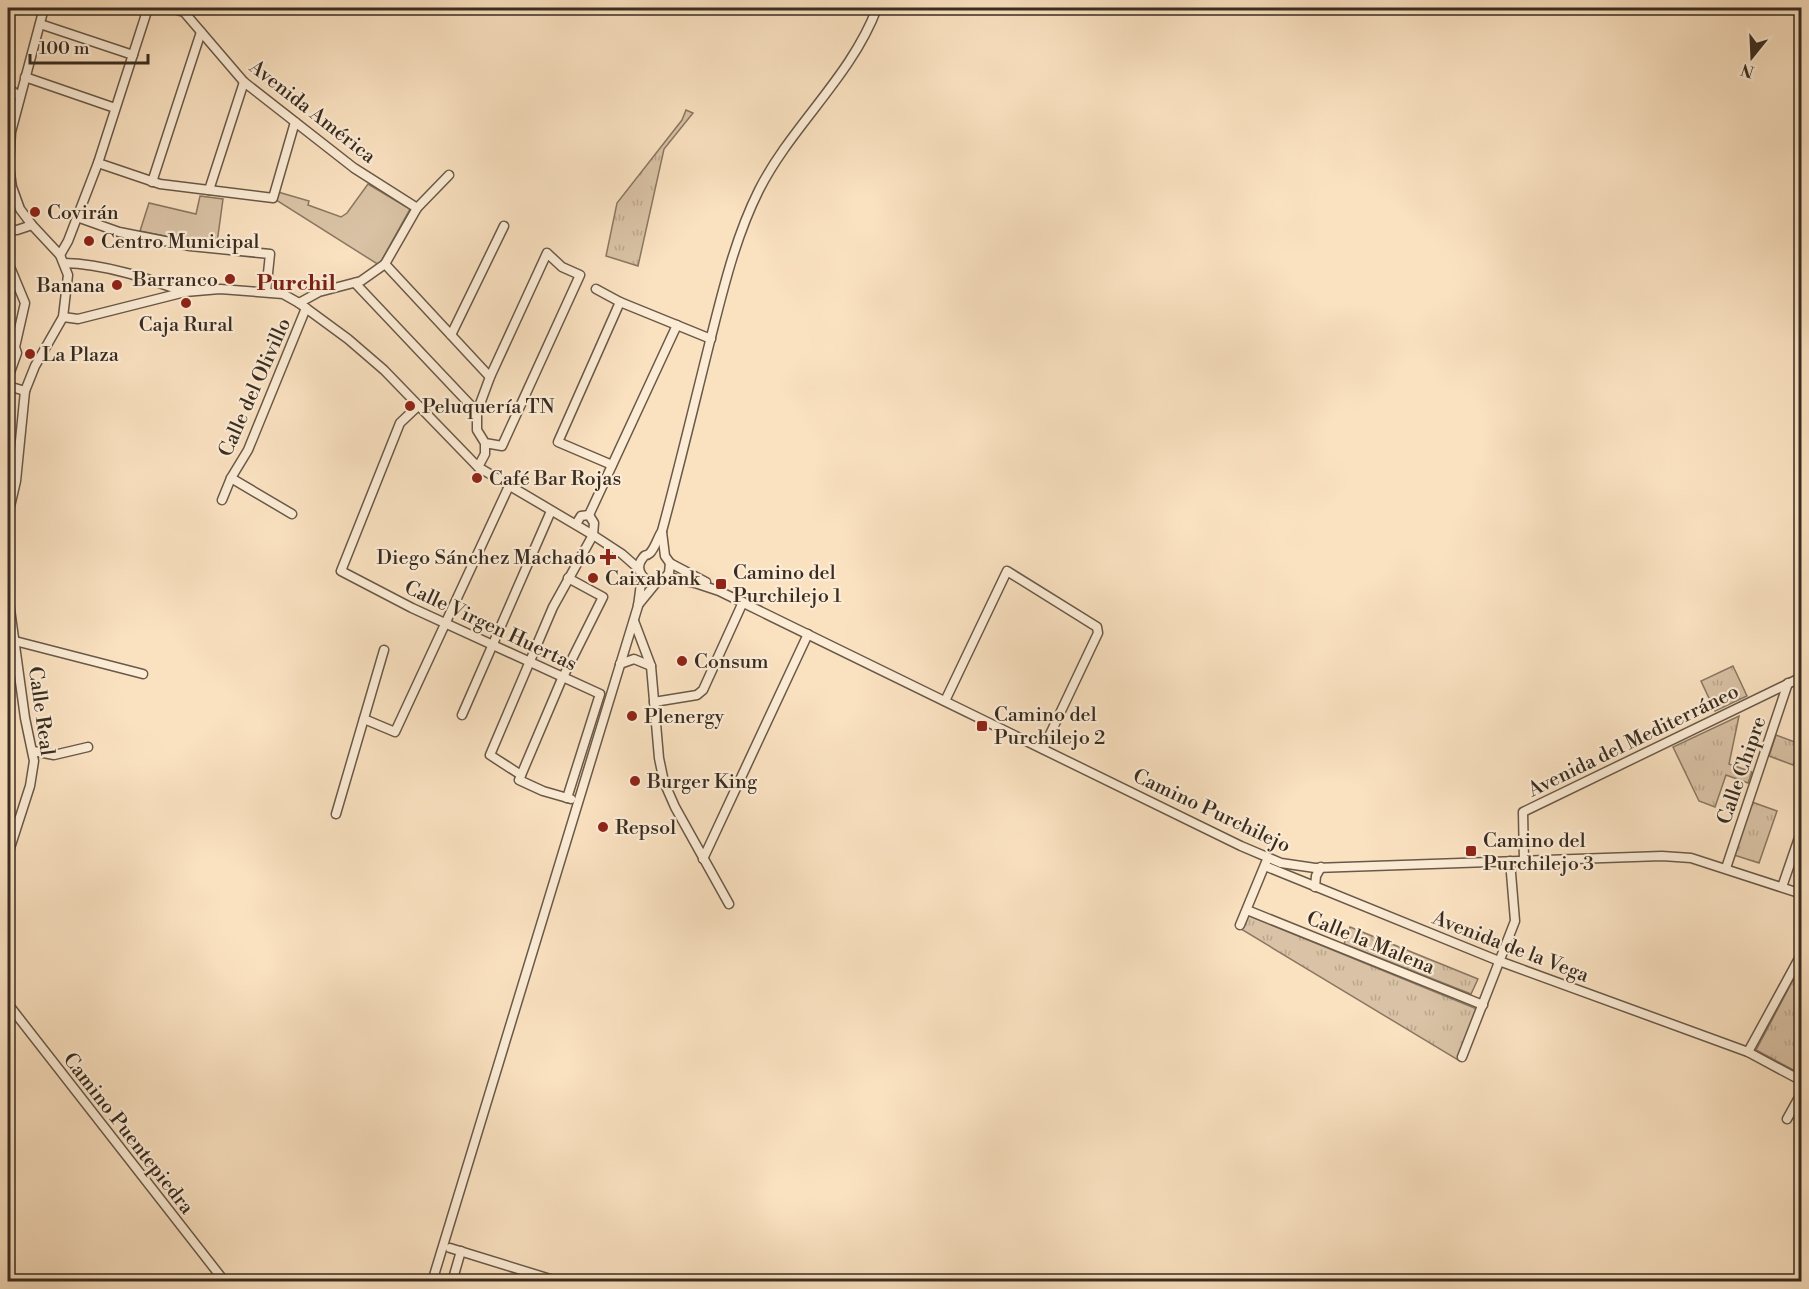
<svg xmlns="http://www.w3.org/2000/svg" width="1809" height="1289" viewBox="0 0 1809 1289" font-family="'Libre Bodoni',serif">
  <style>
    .grass { fill: url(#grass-tufts); stroke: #897762; stroke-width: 1.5 }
    .park { fill: #d9c2a5; stroke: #897762; stroke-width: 1.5 }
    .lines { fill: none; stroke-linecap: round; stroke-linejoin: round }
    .minor-casing { stroke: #695948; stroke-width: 11 }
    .minor { stroke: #fcecd6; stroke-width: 8 }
    .poi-dot { fill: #8f2418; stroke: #fcecd6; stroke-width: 2 }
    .labels { text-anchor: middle; stroke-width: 4.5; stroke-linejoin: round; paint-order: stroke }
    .street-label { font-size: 20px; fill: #392c20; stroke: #fcecd6 }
    .poi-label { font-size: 20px; fill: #392c20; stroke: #fcecd6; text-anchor: start }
    .quarter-label { font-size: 22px; font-weight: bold; fill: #7a1f14; stroke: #fcecd6 }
  </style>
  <defs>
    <pattern id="grass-tufts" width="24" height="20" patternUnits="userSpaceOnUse" patternTransform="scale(1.5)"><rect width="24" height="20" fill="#d9c2a5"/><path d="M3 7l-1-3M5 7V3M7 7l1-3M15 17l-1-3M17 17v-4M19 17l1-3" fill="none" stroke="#bba78e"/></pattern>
  </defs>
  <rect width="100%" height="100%" fill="#fae1c0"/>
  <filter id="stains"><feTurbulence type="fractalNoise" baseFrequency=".00333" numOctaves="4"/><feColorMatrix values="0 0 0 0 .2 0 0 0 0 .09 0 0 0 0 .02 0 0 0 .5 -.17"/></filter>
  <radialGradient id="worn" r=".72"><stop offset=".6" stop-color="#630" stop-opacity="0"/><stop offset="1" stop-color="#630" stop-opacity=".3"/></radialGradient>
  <g class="grass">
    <polygon points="686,110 693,113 664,149 638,266 606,256 617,203 682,120"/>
    <polygon points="1733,666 1747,696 1715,711 1701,681"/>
    <polygon points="1739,716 1729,764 1752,772 1748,783 1726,775 1715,807 1699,801 1673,747"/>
    <polygon points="1776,735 1800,744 1793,765 1769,756"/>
    <polygon points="1752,802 1777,811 1759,863 1734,855"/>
    <polygon points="1247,915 1477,1009 1458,1060 1241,929"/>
    <polygon points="1350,927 1478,979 1471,994 1344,944"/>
    <polygon points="1801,965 1801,1074 1756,1050"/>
  </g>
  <g class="park">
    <polygon points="368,184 410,209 379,265 276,200 278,192 309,201 308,205 341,217 347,213"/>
    <polygon points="200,196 223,199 217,243 175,238 140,231 149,203 196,214"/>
  </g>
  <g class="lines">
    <defs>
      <g id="minor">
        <polyline points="170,8 184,12 244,82 354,168 417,208"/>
        <polyline points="40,24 133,55"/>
        <polyline points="25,77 115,108"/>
        <polyline points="8,88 19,96"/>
        <polyline points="98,163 160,184 273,198 295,122"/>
        <polyline points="152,182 201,32"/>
        <polyline points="209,190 244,82"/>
        <polyline points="77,217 119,232 190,246 270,254 266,292"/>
        <polyline points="8,230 17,230 32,225"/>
        <polyline points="60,255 68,241 98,163 148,8"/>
        <polyline points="8,262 25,303 15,347 17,353 8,378"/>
        <path d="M64,263C105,264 146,278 185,292"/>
        <polyline points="385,264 490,377"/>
        <polyline points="355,283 477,412"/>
        <polyline points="596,289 620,302 711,339"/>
        <polyline points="299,303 319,292 361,281 385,264 417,208 449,175"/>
        <polyline points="63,317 78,319 185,292 220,289 283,294 299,303 348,339 384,370 478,467 593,535 622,554 639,569"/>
        <polyline points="451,335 504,226"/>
        <polyline points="8,386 25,391"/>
        <polyline points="418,406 400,423 341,571 412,608 600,694 567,798"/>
        <polyline points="612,465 558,442 620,302"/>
        <polyline points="478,467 485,454 485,443 477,430 477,412 490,377 547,253 562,267 580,275 502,446 485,443"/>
        <polyline points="231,478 292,514"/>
        <polyline points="222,500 231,478 248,450 306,308"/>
        <polyline points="8,515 16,481 25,391 35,366 63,317 68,275 60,255 32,225 20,209 12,187 9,166 11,132 44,8"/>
        <polyline points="589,515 677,325"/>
        <polyline points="576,524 581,516 589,515"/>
        <polyline points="670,563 706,582"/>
        <polyline points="667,577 695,583 719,591 1241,846 1281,863 1315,868 1662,856 1691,858 1802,894"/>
        <polyline points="568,578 603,597 561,681 519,780 543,791 571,799"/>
        <path d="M656,583C644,582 634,570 642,559C647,552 644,558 650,553C655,548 658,537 662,531C679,468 694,405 710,341C723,290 735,238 759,190C792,125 851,77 877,8"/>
        <polyline points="8,599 10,609 25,718 34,761 30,786 10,848 8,862"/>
        <polyline points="638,605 656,583 663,580 669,573 670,563 665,556 662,532"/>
        <polyline points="634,621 651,666 659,758 664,782 675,807 729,904"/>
        <polyline points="15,641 143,674"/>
        <polyline points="620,664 634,659 651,666"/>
        <polyline points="945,701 1007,571 1097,627 1098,633 1043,749"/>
        <polyline points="654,702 697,695 703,690 743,602"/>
        <polyline points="462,715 551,511"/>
        <polyline points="364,719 395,732 509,486"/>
        <polyline points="33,751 54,755 88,747"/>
        <polyline points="521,775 490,755 553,607 593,535 594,523 589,515"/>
        <polyline points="336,814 384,650"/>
        <polyline points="703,859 808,634"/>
        <polyline points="1524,861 1523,812 1802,677"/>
        <polyline points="1265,866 1499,961 1748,1052 1802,1081"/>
        <polyline points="1726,868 1788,683"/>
        <polyline points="1315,887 1316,876 1321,867"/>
        <polyline points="1782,887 1802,829"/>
        <polyline points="1247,910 1483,1005"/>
        <polyline points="1240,925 1266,862"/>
        <polyline points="8,1004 225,1282"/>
        <polyline points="1748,1052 1802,953"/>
        <polyline points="1462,1057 1515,921 1510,861"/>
        <polyline points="1787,1119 1802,1092"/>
        <polyline points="450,1248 560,1282"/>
        <polyline points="432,1282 638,606 642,576"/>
        <polyline points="452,1282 461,1251"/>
      </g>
    </defs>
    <use href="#minor" class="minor-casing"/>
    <use href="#minor" class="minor"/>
  </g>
  <g class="poi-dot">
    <circle cx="35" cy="212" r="6"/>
    <circle cx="89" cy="241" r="6"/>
    <circle cx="230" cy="279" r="6"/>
    <circle cx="117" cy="285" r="6"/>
    <circle cx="186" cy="303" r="6"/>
    <circle cx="30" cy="354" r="6"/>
    <circle cx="410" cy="406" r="6"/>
    <circle cx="477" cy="478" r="6"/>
    <path d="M605 548h6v6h6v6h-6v6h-6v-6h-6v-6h6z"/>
    <circle cx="593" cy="578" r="6"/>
    <rect x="715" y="578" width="12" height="12" rx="3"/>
    <circle cx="682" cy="661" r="6"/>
    <circle cx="632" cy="716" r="6"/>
    <rect x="976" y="720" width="12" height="12" rx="3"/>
    <circle cx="635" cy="781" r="6"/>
    <circle cx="603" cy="827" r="6"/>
    <rect x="1465" y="845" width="12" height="12" rx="3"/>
  </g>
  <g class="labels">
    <g class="street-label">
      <text transform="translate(313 111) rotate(38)" y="7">Avenida América</text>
      <text transform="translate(254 387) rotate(-66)" y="7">Calle del Olivillo</text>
      <text transform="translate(491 625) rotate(25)" y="7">Calle Virgen Huertas</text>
      <text transform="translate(42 711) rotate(82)" y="7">Calle Real</text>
      <text transform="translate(1633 740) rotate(-26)" y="7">Avenida del Mediterráneo</text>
      <text transform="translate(1741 770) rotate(-71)" y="7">Calle Chipre</text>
      <text transform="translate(1212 810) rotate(25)" y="7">Camino Purchilejo</text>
      <text transform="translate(1371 942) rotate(22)" y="7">Calle la Malena</text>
      <text transform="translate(1511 946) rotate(21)" y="7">Avenida de la Vega</text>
      <text transform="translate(129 1133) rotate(52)" y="7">Camino Puentepiedra</text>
    </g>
    <g class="poi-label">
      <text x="47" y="219">Covirán</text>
      <text x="101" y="248">Centro Municipal</text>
      <text x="218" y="286" text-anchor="end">Barranco</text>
      <text x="105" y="292" text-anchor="end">Banana</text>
      <text x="186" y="331" text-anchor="middle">Caja Rural</text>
      <text x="42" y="361">La Plaza</text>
      <text x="422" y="413">Peluquería TN</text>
      <text x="489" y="485">Café Bar Rojas</text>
      <text x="596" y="564" text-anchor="end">Diego Sánchez Machado</text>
      <text x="733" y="579">Camino del<tspan x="733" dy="23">Purchilejo 1</tspan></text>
      <text x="605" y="585">Caixabank</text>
      <text x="694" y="668">Consum</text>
      <text x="994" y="721">Camino del<tspan x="994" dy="23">Purchilejo 2</tspan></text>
      <text x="644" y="723">Plenergy</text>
      <text x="647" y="788">Burger King</text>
      <text x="615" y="834">Repsol</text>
      <text x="1483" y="847">Camino del<tspan x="1483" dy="23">Purchilejo 3</tspan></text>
    </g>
    <g class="quarter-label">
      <text x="296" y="290">Purchil</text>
    </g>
  </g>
  <rect width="1809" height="1289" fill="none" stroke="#fae1c0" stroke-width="30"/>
  <rect x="9" y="9" width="1791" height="1271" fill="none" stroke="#392c20" stroke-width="3"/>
  <rect x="15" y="15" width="1779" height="1259" fill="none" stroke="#392c20" stroke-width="1.5"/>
  <g transform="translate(1752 57) rotate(198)" stroke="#fcecd6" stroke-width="4.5" paint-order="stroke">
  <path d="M0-4.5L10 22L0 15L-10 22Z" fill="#392c20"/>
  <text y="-9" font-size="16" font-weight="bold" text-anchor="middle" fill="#392c20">N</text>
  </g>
  <path d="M30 54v9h118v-9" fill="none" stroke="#392c20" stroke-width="3"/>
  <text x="39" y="54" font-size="18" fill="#392c20" stroke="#fcecd6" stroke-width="4.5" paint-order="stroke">100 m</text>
  <rect width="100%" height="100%" filter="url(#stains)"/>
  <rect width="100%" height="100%" fill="url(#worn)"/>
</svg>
